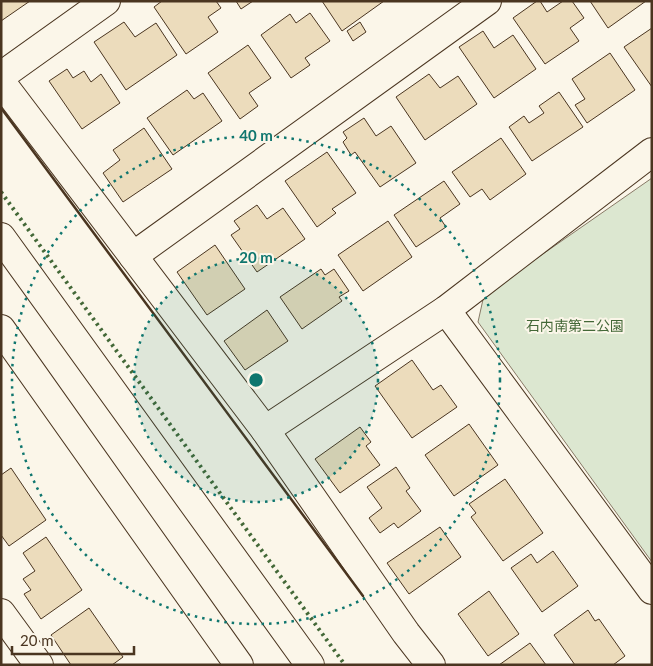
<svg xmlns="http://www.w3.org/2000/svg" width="653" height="666" viewBox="0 0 653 666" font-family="Lato,'Noto Sans JP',sans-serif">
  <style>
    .green { fill: #dce7d0; stroke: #887966 }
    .building { fill: #ecdcbc; stroke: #4a3520 }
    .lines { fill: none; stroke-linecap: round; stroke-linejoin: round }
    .street-casing { stroke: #4a3520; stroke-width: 30 }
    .secondary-casing { stroke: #4a3520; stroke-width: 30 }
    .street { stroke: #fbf6e9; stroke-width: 28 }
    .secondary { stroke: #fbf6e9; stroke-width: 28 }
    .hedge { stroke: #436837; stroke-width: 4; stroke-dasharray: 2.5 4; stroke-linecap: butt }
    .wall { stroke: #4a3520; stroke-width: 2.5 }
    .ring { fill: none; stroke: #0f766e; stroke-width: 2.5; stroke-dasharray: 2.5 5 }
    .labels { text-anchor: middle; stroke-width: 4; stroke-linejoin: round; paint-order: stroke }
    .park-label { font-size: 14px; fill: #436837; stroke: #fbf6e9 }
    .centre { fill: #0f766e; stroke: #fbf6e9; stroke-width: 2.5 }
    .ring-label { font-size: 15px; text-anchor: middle; font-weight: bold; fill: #0f766e; stroke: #fbf6e9; stroke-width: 4; stroke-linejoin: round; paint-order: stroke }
  </style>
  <rect width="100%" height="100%" fill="#fbf6e9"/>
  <polygon class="green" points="652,178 652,562 478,322 484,295"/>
  <g class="building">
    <polygon points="1,1 30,1 1,21"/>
    <polygon points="162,1 216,1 221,8 208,17 218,32 186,54 154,7"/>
    <polygon points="236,1 253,1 241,9"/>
    <polygon points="322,1 384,1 342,31"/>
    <polygon points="537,1 540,1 547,12 563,1 572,1 584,18 570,28 579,41 545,64 513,18"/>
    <polygon points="590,1 646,1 608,28"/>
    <polygon points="310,13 330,41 305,58 310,65 291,78 261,35 290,14 296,23"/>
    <polygon points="124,22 135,37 156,23 177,55 126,90 94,42"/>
    <polygon points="360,22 366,32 353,41 347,31"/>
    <polygon points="652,28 652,87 624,47"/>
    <polygon points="483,31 494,48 513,35 536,69 494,98 459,47"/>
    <polygon points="248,45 271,78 249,93 258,106 240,119 208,73"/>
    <polygon points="610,53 635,90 587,123 575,105 585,99 572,79"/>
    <polygon points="67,69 73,78 84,71 91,82 101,74 120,103 82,129 49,81"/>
    <polygon points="429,74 440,88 458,76 477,104 425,140 396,97"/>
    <polygon points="187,90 194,99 203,93 222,121 173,155 147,118"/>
    <polygon points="559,92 583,127 532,161 509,127 524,116 529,123 544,113 539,106"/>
    <polygon points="364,118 376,136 391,126 416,163 380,187 355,152 351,155 343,142 347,138 343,132"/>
    <polygon points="144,128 172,169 123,202 103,173 120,160 113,150"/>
    <polygon points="501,138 526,174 490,200 482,189 470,197 452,172"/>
    <polygon points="327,152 356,193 332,209 336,213 317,227 285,181"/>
    <polygon points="444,181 460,204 440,218 446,227 416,247 394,215"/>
    <polygon points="257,205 267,219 283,208 305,239 257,272 231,235 240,229 234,221"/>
    <polygon points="388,221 412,257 363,291 338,255"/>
    <polygon points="215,245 245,289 207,315 177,272"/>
    <polygon points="321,269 325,275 334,269 349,291 339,297 342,301 302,329 280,297"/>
    <polygon points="267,310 288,341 245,370 224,341"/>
    <polygon points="412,360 433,390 441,385 457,407 412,438 375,386"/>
    <polygon points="469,424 498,465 454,496 425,455"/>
    <polygon points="360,427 371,442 366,446 380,465 340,493 315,459"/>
    <polygon points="396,467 410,488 406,491 421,511 398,528 394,523 380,533 369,518 382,508 367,487"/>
    <polygon points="11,468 46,520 9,546 1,535 1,475"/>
    <polygon points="505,479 543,533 503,561 471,517 476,513 469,504"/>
    <polygon points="440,527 461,557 409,594 387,563"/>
    <polygon points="46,537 82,590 41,619 24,594 31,590 23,579 35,571 23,553"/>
    <polygon points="553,551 578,586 542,612 511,568 531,554 537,563"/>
    <polygon points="489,591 519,634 488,656 458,614"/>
    <polygon points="89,608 123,657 112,665 71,665 51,635"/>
    <polygon points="588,610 595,621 599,619 625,656 613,665 575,665 554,635"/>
    <polygon points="530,643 546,665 499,665"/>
  </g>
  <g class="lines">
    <defs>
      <g id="street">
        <polyline points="1,76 106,1"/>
        <polyline points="1,82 265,430 406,633 431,665"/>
        <polyline points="133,256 487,1"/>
        <polyline points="446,310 652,590"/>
        <polyline points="265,430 446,310 652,152"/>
        <polyline points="1,613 39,665"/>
      </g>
      <g id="secondary">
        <polyline points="1,237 310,665"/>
        <polyline points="1,329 239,665"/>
      </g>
    </defs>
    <use href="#street" class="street-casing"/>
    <use href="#secondary" class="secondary-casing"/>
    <use href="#street" class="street"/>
    <use href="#secondary" class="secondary"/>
    <polyline class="hedge" points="1,192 345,665"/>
    <polyline class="wall" points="1,108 363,596"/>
  </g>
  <circle cx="256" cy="380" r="122" fill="#0f766e" fill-opacity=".12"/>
  <g class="ring">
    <circle cx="256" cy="380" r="122"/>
    <circle cx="256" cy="380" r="244"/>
  </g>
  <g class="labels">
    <g class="park-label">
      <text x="575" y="331">石内南第二公園</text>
    </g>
  </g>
  <circle cx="256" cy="380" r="8" class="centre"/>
  <g class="ring-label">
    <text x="256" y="141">40 m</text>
    <text x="256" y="263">20 m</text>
  </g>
  <rect width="653" height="666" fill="none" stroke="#4a3520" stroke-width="5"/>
  <path d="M12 646v8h122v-8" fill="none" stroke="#4a3520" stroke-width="2.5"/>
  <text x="20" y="646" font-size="15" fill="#4a3520" stroke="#fbf6e9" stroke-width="4" paint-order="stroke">20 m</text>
</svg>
